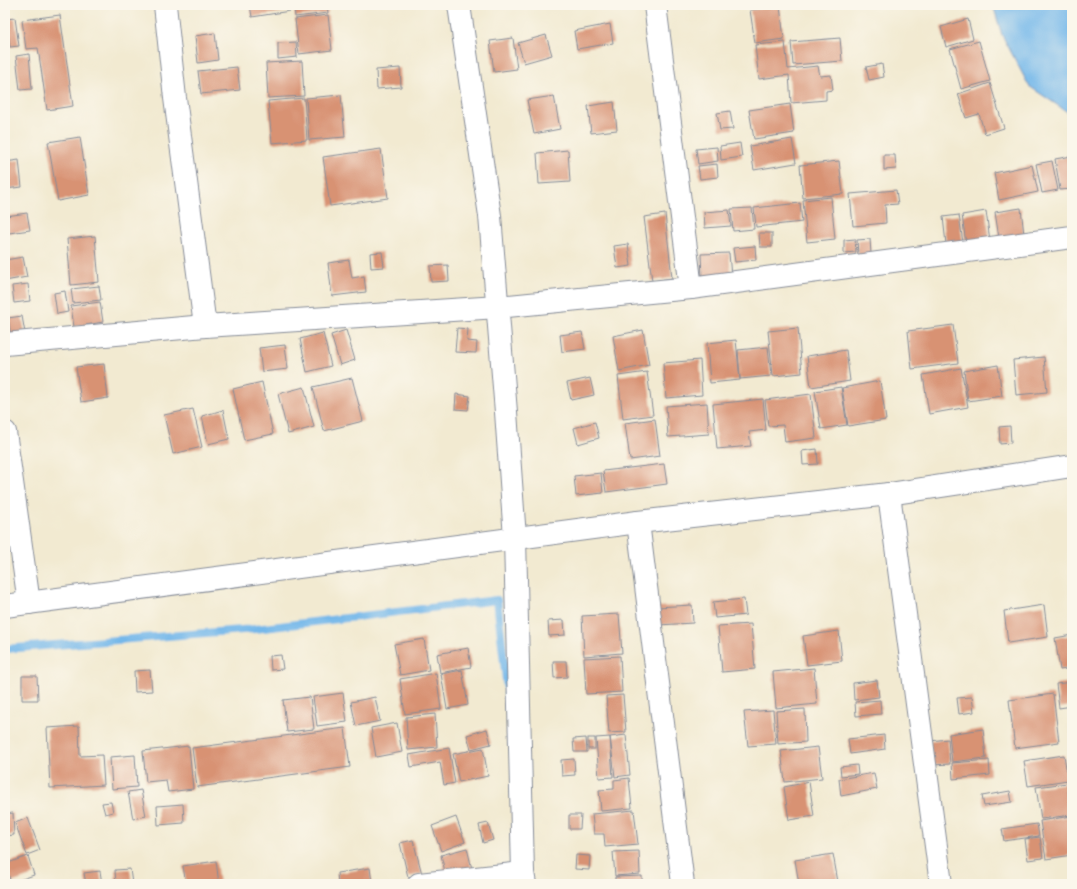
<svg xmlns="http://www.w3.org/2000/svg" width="1077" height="889" viewBox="0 0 1077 889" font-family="Dekko,sans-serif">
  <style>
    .water { fill: #75b8ea; stroke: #4874a4 }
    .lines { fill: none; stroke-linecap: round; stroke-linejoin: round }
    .stream { stroke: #75b8ea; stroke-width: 8 }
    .building { fill: #d89273 }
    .minor-casing { stroke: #868c98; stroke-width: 24 }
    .minor { stroke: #fff; stroke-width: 22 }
  </style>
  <rect width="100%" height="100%" fill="#fbf7ec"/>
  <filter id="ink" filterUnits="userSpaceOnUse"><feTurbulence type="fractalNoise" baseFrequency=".025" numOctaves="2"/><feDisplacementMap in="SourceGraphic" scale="8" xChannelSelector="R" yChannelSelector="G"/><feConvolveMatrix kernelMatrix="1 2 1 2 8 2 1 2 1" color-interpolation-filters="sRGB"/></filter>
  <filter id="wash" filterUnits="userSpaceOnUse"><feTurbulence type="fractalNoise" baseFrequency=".012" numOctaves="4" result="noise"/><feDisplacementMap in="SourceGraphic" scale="16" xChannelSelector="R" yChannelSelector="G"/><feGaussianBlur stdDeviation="0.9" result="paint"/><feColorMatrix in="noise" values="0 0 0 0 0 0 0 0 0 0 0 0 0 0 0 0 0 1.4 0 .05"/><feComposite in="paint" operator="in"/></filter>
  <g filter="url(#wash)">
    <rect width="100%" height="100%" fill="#f2ead1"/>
    <polygon class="water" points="993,5 1072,5 1072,115 1029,86 1002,35"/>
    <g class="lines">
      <polyline class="stream" points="5,649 255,629 497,600 509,706"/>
    </g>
    <g id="blocks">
      <g class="building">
        <polygon points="250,5 289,5 290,11 252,17"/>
        <polygon points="294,5 327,5 328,13 295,17"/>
        <polygon points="780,6 784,39 755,43 750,10"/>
        <polygon points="60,15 73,106 47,110 38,48 26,49 22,20"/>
        <polygon points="328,15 332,50 299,54 295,19"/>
        <polygon points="15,18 19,46 10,47 6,19"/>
        <polygon points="968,19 973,39 946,47 941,27"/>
        <polygon points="610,24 613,43 577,49 574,31"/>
        <polygon points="215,33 218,60 198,63 195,36"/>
        <polygon points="546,35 552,55 524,63 518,43"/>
        <polygon points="513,38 517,69 494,72 490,41"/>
        <polygon points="840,38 842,61 793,65 791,42"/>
        <polygon points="979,41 990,81 961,89 950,49"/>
        <polygon points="296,42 297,57 278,59 278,43"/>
        <polygon points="785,42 788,69 818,66 820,76 831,75 833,90 826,91 826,100 791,103 789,75 759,79 755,45"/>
        <polygon points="29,54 32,89 20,90 16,56"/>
        <polygon points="302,61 304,96 268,98 266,63"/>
        <polygon points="882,64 884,77 869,80 866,67"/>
        <polygon points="237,67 240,90 201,94 198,71"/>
        <polygon points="400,68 401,87 377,89 376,70"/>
        <polygon points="990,83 1004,128 985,134 979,114 966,118 958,94"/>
        <polygon points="341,95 345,137 309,140 306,98"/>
        <polygon points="554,96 560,129 534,134 527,100"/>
        <polygon points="304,98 307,140 272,143 268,101"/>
        <polygon points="614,102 617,130 591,133 588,106"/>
        <polygon points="790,104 794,133 754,139 749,110"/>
        <polygon points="730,111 733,129 720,130 717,113"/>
        <polygon points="80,137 89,195 58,201 48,142"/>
        <polygon points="792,139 796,163 754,170 750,146"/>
        <polygon points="740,143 742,157 721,160 720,146"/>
        <polygon points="717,147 718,161 698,164 696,149"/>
        <polygon points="381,149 388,198 330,206 323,157"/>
        <polygon points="568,150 570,182 539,184 537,153"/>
        <polygon points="884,155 895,155 896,169 884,170"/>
        <polygon points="1072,156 1072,189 1060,190 1055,159"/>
        <polygon points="19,160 22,187 5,189 5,162"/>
        <polygon points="839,161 843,194 803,198 800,165"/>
        <polygon points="1052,161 1058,190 1042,193 1036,164"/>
        <polygon points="717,164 718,177 700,179 698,166"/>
        <polygon points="1032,165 1038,192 999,200 994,173"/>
        <polygon points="896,190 898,204 885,205 886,223 853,226 850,194"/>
        <polygon points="831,197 835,239 807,242 803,200"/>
        <polygon points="800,203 802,222 756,227 754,208"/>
        <polygon points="752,208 754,229 733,231 731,209"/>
        <polygon points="1021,208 1024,235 999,238 995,212"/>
        <polygon points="729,210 731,226 705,228 704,212"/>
        <polygon points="986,211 990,241 966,244 962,215"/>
        <polygon points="27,213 30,230 9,233 6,216"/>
        <polygon points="665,214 672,278 652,281 644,217"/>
        <polygon points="959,215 963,243 946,244 943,217"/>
        <polygon points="759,233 772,233 772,247 760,247"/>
        <polygon points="95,236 99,282 71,285 67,239"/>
        <polygon points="855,239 856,252 844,253 844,240"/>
        <polygon points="870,239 871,254 858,255 857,240"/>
        <polygon points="628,244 631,266 617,268 614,246"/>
        <polygon points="755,246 756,260 735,262 733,248"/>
        <polygon points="382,252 384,267 371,268 370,253"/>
        <polygon points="729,253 731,277 702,278 701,254"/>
        <polygon points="23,257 27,277 5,281 5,260"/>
        <polygon points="349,260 352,278 364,276 366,292 332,296 328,263"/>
        <polygon points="448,265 449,281 431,282 430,266"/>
        <polygon points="28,284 30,301 14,303 12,286"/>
        <polygon points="99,286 101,300 73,303 71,289"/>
        <polygon points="65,291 68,312 57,314 54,293"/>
        <polygon points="100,302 103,322 74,327 71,306"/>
        <polygon points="22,316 25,333 11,336 8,318"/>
        <polygon points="953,325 958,363 912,369 908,331"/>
        <polygon points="457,328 468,329 467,341 477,342 476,353 455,352"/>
        <polygon points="798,328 802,373 773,376 768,331"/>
        <polygon points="346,330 355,360 340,365 331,335"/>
        <polygon points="643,330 649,365 619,371 613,336"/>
        <polygon points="582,332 585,349 562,352 560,335"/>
        <polygon points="323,333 331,366 307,372 300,339"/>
        <polygon points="736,340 740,380 710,383 707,343"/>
        <polygon points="285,345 288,369 262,372 259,348"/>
        <polygon points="768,347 771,376 740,379 738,350"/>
        <polygon points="846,350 850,381 811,387 807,356"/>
        <polygon points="1044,357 1047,392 1016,395 1013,360"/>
        <polygon points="700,360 702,395 666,398 663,363"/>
        <polygon points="104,364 108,398 81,402 76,367"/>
        <polygon points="998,365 1002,396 968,401 964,371"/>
        <polygon points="961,368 968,407 929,414 923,375"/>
        <polygon points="647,372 653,415 623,419 618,376"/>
        <polygon points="352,378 363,421 324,431 313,387"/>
        <polygon points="590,378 594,395 571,400 567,383"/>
        <polygon points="880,381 886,420 848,426 842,388"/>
        <polygon points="262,382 273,434 244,440 233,389"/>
        <polygon points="304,387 314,427 288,434 278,394"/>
        <polygon points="841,387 847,425 821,429 815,391"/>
        <polygon points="456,394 470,396 468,410 455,409"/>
        <polygon points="811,394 816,438 785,442 783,425 768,426 765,400"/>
        <polygon points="763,399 766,430 749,432 751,446 717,449 713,404"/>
        <polygon points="707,403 709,434 668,437 666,406"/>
        <polygon points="193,409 202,447 173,454 164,415"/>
        <polygon points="223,410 229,439 208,444 202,416"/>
        <polygon points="655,419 660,456 630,460 625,423"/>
        <polygon points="595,422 599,438 578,444 574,428"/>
        <polygon points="1010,426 1011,443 1000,444 999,427"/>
        <polygon points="817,449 818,464 803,465 802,451"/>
        <polygon points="664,464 667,484 606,492 603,471"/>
        <polygon points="601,473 603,493 576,496 574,476"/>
        <polygon points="744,599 746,615 715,618 713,602"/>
        <polygon points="692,605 693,623 658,625 657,607"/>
        <polygon points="1044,605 1048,637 1008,643 1004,611"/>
        <polygon points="619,614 622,653 584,656 582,616"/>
        <polygon points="564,620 565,635 549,636 548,621"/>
        <polygon points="751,624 755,669 722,672 718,626"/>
        <polygon points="839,631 842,661 807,665 803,636"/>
        <polygon points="1072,635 1072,668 1060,670 1055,638"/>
        <polygon points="424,639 429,670 400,675 394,644"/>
        <polygon points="468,648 471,667 440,673 437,654"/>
        <polygon points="281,655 283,669 271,670 270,656"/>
        <polygon points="620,656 622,692 586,694 584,658"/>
        <polygon points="553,661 566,661 567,677 554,678"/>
        <polygon points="814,668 817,704 776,708 773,672"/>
        <polygon points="150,670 152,691 135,692 134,671"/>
        <polygon points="462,670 468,705 447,709 441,674"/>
        <polygon points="436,673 441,709 405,714 400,679"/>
        <polygon points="22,676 37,676 38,700 22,700"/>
        <polygon points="877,680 879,697 854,700 853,683"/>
        <polygon points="1072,682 1072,706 1059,708 1056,684"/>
        <polygon points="343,693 347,722 317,726 313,697"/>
        <polygon points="1053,694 1059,742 1015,748 1009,700"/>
        <polygon points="623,695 626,732 609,733 606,696"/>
        <polygon points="310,697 314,729 287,732 283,700"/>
        <polygon points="375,697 380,721 356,726 351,702"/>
        <polygon points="972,697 974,712 959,714 957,698"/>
        <polygon points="880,700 881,714 856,716 855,702"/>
        <polygon points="805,709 806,742 778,744 776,711"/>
        <polygon points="773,710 776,744 748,746 744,712"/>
        <polygon points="435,714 437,747 408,750 406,717"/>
        <polygon points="397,723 402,752 376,757 371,728"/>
        <polygon points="79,726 80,756 102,755 104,785 50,788 47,728"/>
        <polygon points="345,728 350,767 197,787 192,748"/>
        <polygon points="487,729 491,744 471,749 467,735"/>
        <polygon points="983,729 986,758 952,762 949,734"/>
        <polygon points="626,735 630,775 615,777 610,737"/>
        <polygon points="884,735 885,749 850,754 848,739"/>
        <polygon points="610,737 613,777 599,778 596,738"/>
        <polygon points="586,738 587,752 574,752 573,739"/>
        <rect x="588" y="738" width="7" height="11"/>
        <polygon points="948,739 950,764 932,765 930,741"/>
        <polygon points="189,746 193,789 168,792 166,780 146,782 143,751"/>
        <polygon points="818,747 822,778 785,782 781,751"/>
        <polygon points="449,748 455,783 444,785 440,762 411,767 409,755"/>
        <polygon points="483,748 488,776 459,782 453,754"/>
        <polygon points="135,755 137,787 112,789 110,757"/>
        <polygon points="1064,755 1068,780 1028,786 1024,761"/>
        <polygon points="574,759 575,775 562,776 561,760"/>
        <polygon points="989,760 990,775 953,779 952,763"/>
        <polygon points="857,765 858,774 841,776 840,767"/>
        <polygon points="874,773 877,789 841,796 839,779"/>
        <polygon points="629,778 632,808 601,811 599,790 614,789 614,780"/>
        <polygon points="809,782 814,816 789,820 784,787"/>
        <polygon points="1067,783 1071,815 1041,819 1036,787"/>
        <polygon points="141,790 146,816 133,819 128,792"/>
        <polygon points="1010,791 1012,802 984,806 982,796"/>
        <polygon points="111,802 113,812 105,814 102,803"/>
        <polygon points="183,804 184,823 158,825 157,806"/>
        <polygon points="634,810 638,844 605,847 604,834 594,834 592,814"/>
        <polygon points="13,813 14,835 5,836 5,814"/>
        <polygon points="569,815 581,815 580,829 569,829"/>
        <polygon points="1072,816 1072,855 1046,859 1040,821"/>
        <polygon points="456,817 465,842 441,851 432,826"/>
        <polygon points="28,818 40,850 27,855 15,823"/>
        <polygon points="488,823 493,840 483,843 479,825"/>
        <polygon points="1037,824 1039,836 1004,841 1002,829"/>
        <polygon points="1040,837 1043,858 1028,860 1025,839"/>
        <polygon points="413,840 422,874 408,877 400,843"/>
        <polygon points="467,848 472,869 446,876 441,855"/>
        <polygon points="639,851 640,874 615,876 613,852"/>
        <polygon points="833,854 838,882 828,884 799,884 795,860"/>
        <polygon points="576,855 590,856 589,870 575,869"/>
        <polygon points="28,856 34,875 11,883 5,864"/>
        <polygon points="216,861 219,884 186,884 183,866"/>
        <polygon points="370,868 372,883 338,884 337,873"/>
        <polygon points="130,869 132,884 116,884 115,870"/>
        <polygon points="100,871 102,884 86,884 84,873"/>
        <polygon points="642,876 642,884 615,884 615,877"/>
      </g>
    </g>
  </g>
  <g filter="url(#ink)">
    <use href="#blocks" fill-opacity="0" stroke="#868c98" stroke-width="1"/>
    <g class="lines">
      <defs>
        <g id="minor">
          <polyline points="165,5 175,98 205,326"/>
          <polyline points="459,5 490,216 506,412 515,538 523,873 525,884"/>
          <polyline points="655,5 691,288"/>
          <polyline points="5,344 205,326 498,307 691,288 1072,237"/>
          <polyline points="5,432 29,603"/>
          <polyline points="889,494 941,884"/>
          <polyline points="638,522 683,884"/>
          <polyline points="5,606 638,522 889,494 1072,466"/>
          <polyline points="419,884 523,873"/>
        </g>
      </defs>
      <use href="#minor" class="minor-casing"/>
      <use href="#minor" class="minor"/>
    </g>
  </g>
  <rect width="1077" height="889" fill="none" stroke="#fbf7ec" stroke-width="20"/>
</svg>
